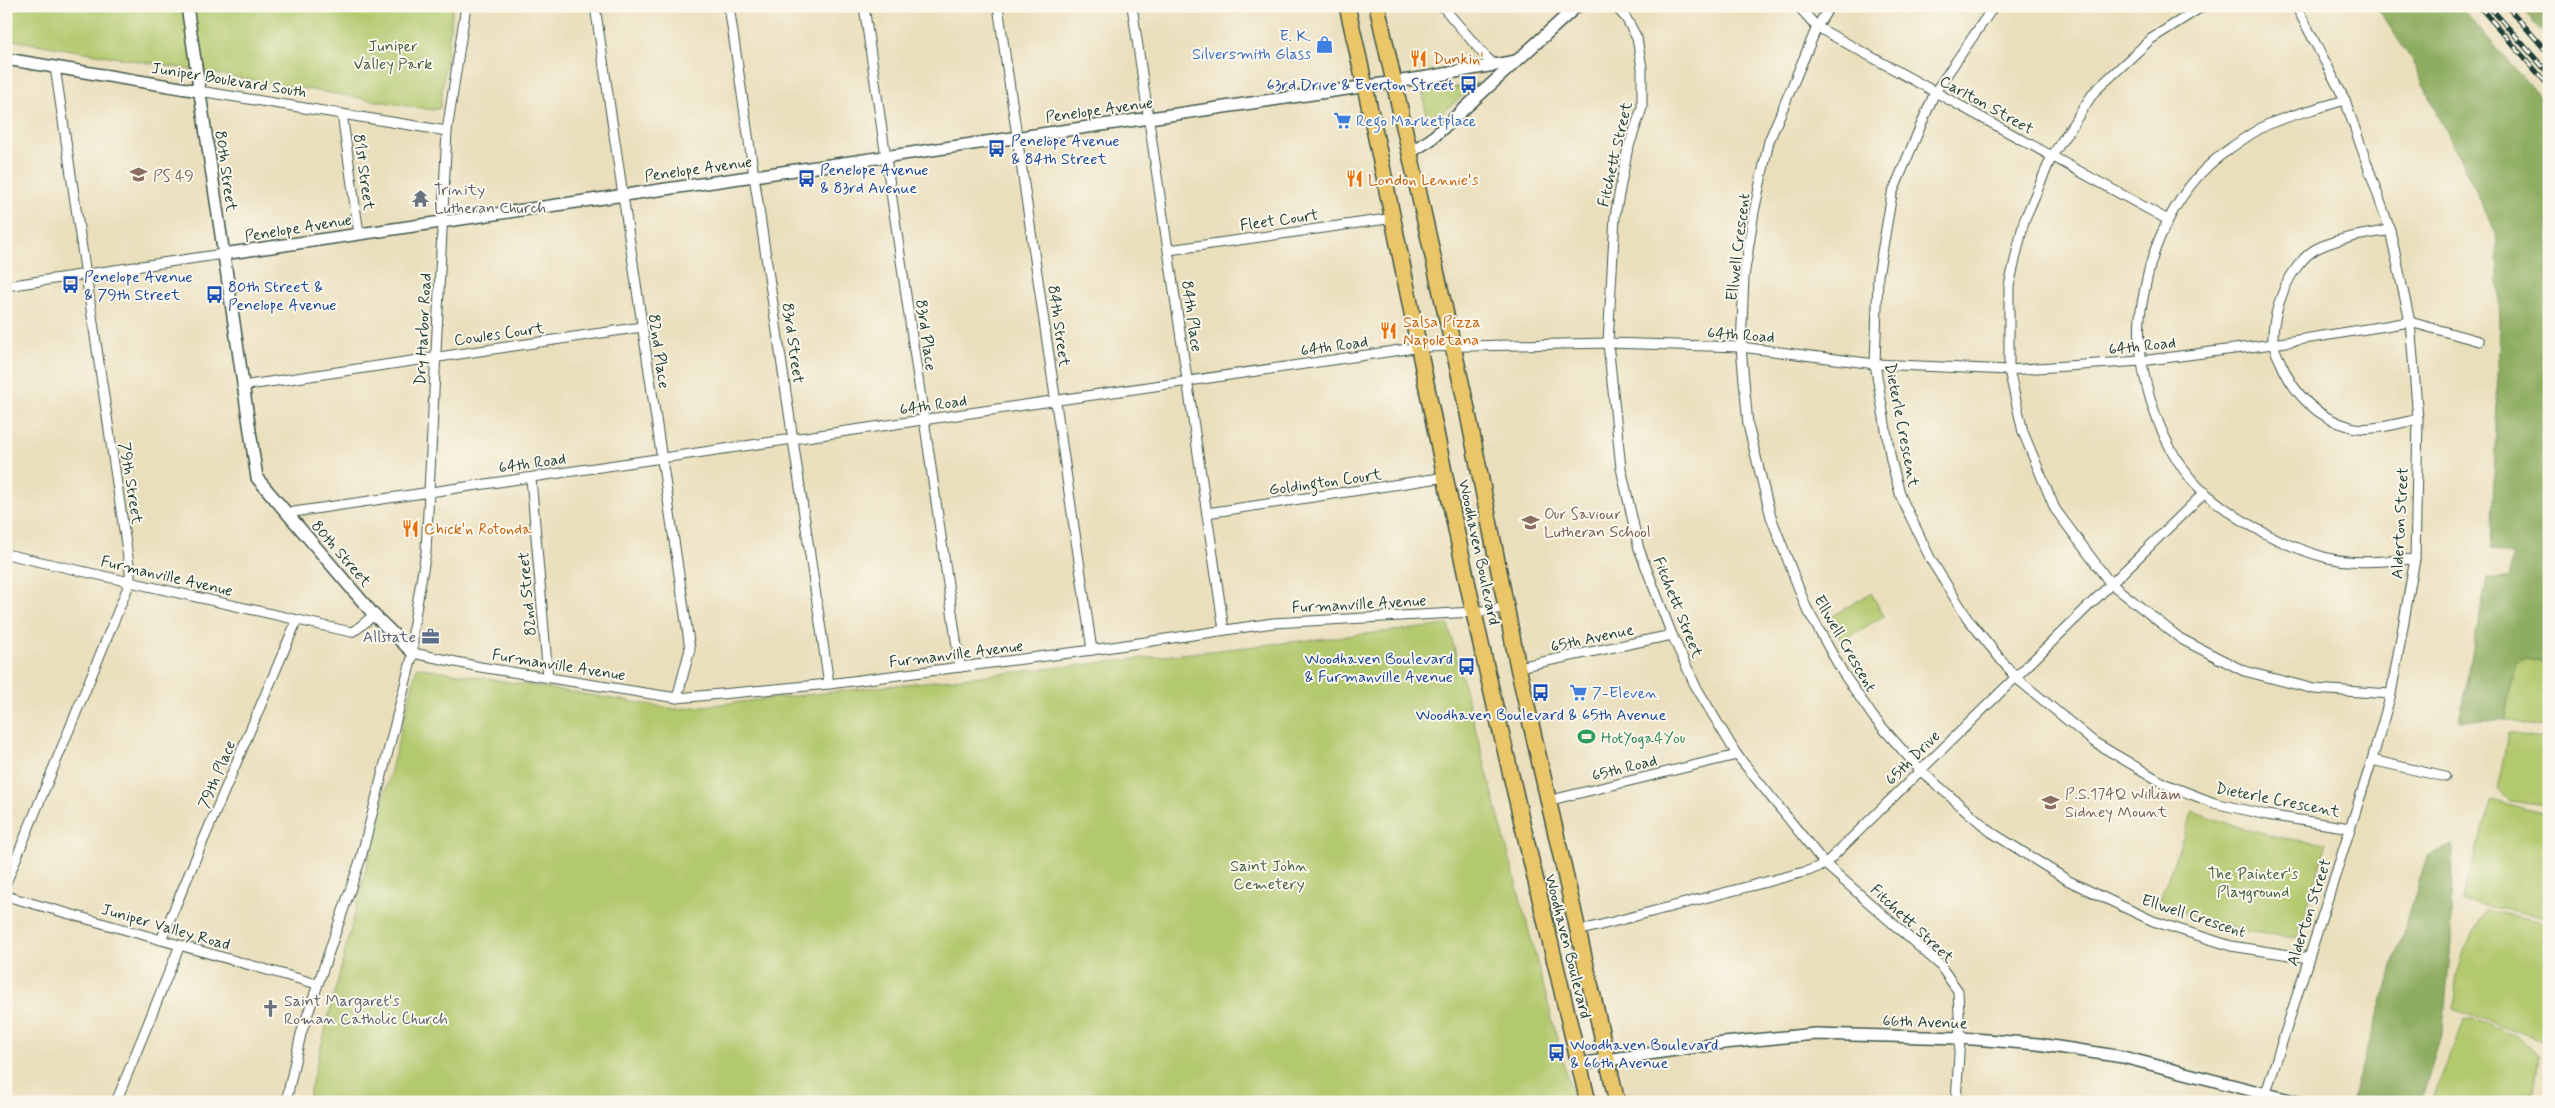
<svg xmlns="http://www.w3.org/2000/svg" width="2555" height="1108" viewBox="0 0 2555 1108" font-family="Mynerve,sans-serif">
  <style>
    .green { fill: #b3c96e; stroke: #698351 }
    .forest { fill: #8ead61; stroke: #56754a }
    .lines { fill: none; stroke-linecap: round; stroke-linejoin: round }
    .minor-casing { stroke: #3d5548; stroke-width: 11 }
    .tertiary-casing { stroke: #3d5548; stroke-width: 14 }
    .primary-casing { stroke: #3d5548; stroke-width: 18 }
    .minor { stroke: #fff; stroke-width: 9 }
    .tertiary { stroke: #fff; stroke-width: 11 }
    .primary { stroke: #eac669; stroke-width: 15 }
    .rail-casing { stroke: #1f3d34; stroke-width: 5 }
    .rail { stroke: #fbf7ec; stroke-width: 3; stroke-dasharray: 9; stroke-linecap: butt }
    .labels { text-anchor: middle; stroke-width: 4; stroke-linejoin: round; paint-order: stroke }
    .shop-label { font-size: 16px; fill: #366cbe; stroke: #fbf7ec; text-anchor: start }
    .park-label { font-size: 16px; fill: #446042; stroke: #fbf7ec }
    .food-label { font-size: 16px; fill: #c56008; stroke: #fbf7ec; text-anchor: start }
    .street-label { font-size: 16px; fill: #1f3d34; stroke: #fbf7ec }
    .transit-label { font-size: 16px; fill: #164399; stroke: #fbf7ec; text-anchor: start }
    .education-label { font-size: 16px; fill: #785e54; stroke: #fbf7ec; text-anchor: start }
    .worship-label { font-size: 16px; fill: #5b616d; stroke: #fbf7ec; text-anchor: start }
    .service-label { font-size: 16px; fill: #4e5e75; stroke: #fbf7ec; text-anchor: end }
    .leisure-label { font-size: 16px; fill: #27864d; stroke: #fbf7ec; text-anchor: start }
  </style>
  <rect width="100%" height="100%" fill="#fbf7ec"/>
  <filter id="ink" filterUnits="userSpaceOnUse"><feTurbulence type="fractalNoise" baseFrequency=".02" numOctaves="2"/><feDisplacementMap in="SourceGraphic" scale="10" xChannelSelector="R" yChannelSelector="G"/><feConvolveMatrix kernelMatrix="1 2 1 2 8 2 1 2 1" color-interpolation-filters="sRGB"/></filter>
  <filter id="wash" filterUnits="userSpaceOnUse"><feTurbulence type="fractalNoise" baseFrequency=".0096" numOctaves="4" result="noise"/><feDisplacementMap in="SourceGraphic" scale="20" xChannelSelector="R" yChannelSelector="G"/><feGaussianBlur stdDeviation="1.12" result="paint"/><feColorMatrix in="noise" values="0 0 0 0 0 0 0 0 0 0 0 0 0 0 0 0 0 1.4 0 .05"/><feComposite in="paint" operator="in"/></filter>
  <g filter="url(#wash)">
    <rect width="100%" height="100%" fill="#eadfbc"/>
    <g class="green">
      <polygon points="6,6 453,6 440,108 432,110 6,39"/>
      <polygon points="1478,83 1430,123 1427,123 1423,93"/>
      <polygon points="1871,593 1884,616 1842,641 1829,618"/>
      <polygon points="1448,625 1574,1102 307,1102 417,667 676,709"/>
      <polygon points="2527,658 2549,665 2549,729 2505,720 2516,663"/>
      <polygon points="2508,733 2549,739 2549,806 2510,801 2498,788"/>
      <polygon points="2492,800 2549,815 2549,918 2461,901"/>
      <path d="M2193,811C2237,828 2280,841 2327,843L2297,938L2242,931L2158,904Z"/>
      <polygon points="2486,910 2549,923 2549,1042 2453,1009 2457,975 2465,948"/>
      <polygon points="2465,1019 2472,1019 2515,1034 2539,1056 2534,1091 2527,1095 2526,1102 2431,1102"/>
    </g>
    <g class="forest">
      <polygon points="2376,6 2459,6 2549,107 2549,665 2527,658 2516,663 2505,720 2459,720 2487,578 2508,579 2513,556 2491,549 2500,325 2496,232 2411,59"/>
      <polygon points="2520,6 2549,6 2549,40"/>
      <polygon points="2452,845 2451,943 2443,1028 2421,1102 2351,1102 2427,856"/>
    </g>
  </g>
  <g filter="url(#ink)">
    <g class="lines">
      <defs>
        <g id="minor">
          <polyline points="595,6 690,649 677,698"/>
          <polyline points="729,6 829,684"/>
          <polyline points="864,6 960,667"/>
          <polyline points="998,6 1092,650"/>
          <polyline points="1132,6 1224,630"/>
          <polyline points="1442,6 1485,56 1496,66"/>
          <polyline points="1615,6 1626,18 1637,38 1642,68 1642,108 1627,152 1615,216 1608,343 1621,468 1639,549 1672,635 1695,685 1737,755 1825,864 1939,964 1958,991 1960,1038 1956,1102"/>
          <polyline points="1798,6 1817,27 2168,220"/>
          <polyline points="1830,6 1817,27 1769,141 1754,212 1744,277 1741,347 1748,425 1771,517 1806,607 1843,673 1874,718 1920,770 1991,832 2069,881 2153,921 2231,946 2309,958"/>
          <polyline points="1994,6 1935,92 1892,194 1878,276 1875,364 1891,460 1901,497 1931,560 1968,619 2015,677 2094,742 2165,784 2214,803 2267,815 2350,828"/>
          <polyline points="2203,6 2151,39 2094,92 2052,156 2024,221 2009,286 2009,370 2023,432 2055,509 2110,583 2181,639 2244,671 2314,689 2391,694"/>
          <polyline points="199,91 447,131"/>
          <path d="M2345,100C2320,108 2292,114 2269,124C2253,131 2235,145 2221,155C2182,185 2155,236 2146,283C2144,294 2141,306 2140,317C2135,372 2162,456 2205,493C2240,522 2281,545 2324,557C2353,565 2386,561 2415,559"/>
          <polyline points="342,114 359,234"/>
          <path d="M2390,230C2365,235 2339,237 2316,249C2303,256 2291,274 2285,287C2278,304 2272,323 2273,342C2274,349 2278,357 2281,363C2294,394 2317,418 2351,427C2369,432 2400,423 2418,419"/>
          <polyline points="1169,250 1394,218"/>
          <polyline points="6,286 223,254"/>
          <polyline points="242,386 642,327"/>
          <polyline points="531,478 548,677"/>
          <polyline points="287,513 1421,347 1608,343 1741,347 1875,364 2009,370 2141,361 2273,344 2410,322 2479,341"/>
          <polyline points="1207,513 1446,477"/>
          <polyline points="6,554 351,632 357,629 374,615"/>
          <polyline points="413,653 480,667 677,698 829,684 1092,650 1273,623 1474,612 1505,608"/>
          <polyline points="1518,667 1672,635"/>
          <polyline points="2372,760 2445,777"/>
          <polyline points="1547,801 1737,755"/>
          <polyline points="6,883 130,582 130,571 55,67"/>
          <polyline points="6,896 317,984"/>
          <polyline points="1578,931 1808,871 1825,864 2205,492"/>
          <polyline points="161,940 297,620"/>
          <polyline points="116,1102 180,945"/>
          <polyline points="286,1102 301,1034 361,858 413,653 413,628 426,552 447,131 466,6"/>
          <polyline points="2263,1102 2372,760 2391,694 2415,559 2418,419 2410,322 2390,230 2345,100 2296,6"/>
        </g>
        <g id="tertiary">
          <polyline points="187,6 257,478 374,615 413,653"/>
          <polyline points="6,59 199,91"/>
          <polyline points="1409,153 1430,140 1577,6"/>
          <polyline points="223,254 1422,78 1516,61"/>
          <polyline points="1579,1064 1724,1043 1815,1034 1960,1038 2038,1044 2123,1057 2297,1102"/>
        </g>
        <g id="primary">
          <path d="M1347,6C1394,208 1429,411 1474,613C1510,776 1550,939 1588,1102"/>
          <polyline points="1377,6 1467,409 1518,667 1617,1102"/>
        </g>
      </defs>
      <use href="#minor" class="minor-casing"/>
      <use href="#tertiary" class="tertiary-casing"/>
      <use href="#primary" class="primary-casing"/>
      <use href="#minor" class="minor"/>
      <use href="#tertiary" class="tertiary"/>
      <use href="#primary" class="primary"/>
      <defs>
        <g id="rail">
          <polyline points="2479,6 2549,86"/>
          <polyline points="2489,6 2549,74"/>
          <polyline points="2507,6 2549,54"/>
        </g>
      </defs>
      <use href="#rail" class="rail-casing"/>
      <use href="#rail" class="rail"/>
    </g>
  </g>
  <defs>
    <symbol id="shop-bare" viewBox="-9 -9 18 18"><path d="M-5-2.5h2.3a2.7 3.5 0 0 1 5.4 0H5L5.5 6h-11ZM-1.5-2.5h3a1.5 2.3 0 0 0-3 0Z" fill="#3f7fe0" stroke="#fbf7ec" stroke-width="2.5" paint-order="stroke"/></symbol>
    <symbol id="restaurant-bare" viewBox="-9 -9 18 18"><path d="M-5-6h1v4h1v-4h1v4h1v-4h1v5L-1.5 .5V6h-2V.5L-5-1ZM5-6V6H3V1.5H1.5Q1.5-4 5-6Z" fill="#e8710a" stroke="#fbf7ec" stroke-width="2.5" paint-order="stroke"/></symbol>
    <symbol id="bus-bare" viewBox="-9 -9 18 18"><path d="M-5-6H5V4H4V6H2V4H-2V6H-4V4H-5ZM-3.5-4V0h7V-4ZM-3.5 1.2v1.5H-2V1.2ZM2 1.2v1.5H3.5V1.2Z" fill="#1a4fb4" stroke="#fbf7ec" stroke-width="2.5" paint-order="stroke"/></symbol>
    <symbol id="supermarket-bare" viewBox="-9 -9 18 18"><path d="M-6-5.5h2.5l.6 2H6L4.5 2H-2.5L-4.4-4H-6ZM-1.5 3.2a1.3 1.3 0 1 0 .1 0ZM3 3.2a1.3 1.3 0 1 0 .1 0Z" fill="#3f7fe0" stroke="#fbf7ec" stroke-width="2.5" paint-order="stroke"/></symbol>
    <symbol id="school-bare" viewBox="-9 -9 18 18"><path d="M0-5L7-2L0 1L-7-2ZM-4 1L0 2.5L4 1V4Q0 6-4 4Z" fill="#8d6e63" stroke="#fbf7ec" stroke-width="2.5" paint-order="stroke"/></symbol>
    <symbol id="temple-bare" viewBox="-9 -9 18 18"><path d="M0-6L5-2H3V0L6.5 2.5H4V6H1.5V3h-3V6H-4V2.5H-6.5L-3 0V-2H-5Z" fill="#6b7280" stroke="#fbf7ec" stroke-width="2.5" paint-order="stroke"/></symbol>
    <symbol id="office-bare" viewBox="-9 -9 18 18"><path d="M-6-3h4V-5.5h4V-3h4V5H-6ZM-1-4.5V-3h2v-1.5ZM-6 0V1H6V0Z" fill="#5c6f8a" stroke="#fbf7ec" stroke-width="2.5" paint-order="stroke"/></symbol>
    <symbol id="stadium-bare" viewBox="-9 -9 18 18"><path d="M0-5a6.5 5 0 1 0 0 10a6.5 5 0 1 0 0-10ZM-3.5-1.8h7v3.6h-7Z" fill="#2e9e5b" stroke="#fbf7ec" stroke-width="2.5" paint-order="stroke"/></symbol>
    <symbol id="church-bare" viewBox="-9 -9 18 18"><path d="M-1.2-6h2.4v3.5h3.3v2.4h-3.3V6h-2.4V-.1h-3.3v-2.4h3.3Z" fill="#6b7280" stroke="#fbf7ec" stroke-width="2.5" paint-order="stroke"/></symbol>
  </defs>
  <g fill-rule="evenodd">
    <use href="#shop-bare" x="1312" y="32" width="25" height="25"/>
    <use href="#restaurant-bare" x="1406" y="46" width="25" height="25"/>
    <use href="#bus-bare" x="1456" y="72" width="25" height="25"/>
    <use href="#supermarket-bare" x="1330" y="108" width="25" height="25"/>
    <use href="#bus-bare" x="984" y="136" width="25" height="25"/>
    <use href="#school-bare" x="126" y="162" width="25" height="25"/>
    <use href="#bus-bare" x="794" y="166" width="25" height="25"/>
    <use href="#restaurant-bare" x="1342" y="166" width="25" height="25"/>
    <use href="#temple-bare" x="408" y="186" width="25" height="25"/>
    <use href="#bus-bare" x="58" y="272" width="25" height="25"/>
    <use href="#bus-bare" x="202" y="282" width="25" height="25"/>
    <use href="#restaurant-bare" x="1376" y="318" width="25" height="25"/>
    <use href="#school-bare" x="1518" y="510" width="25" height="25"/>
    <use href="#restaurant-bare" x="398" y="516" width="25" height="25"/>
    <use href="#office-bare" x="418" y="624" width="25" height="25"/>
    <use href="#bus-bare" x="1454" y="654" width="25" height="25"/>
    <use href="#supermarket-bare" x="1566" y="680" width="25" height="25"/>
    <use href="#bus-bare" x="1528" y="680" width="25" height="25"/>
    <use href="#stadium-bare" x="1574" y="724" width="25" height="25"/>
    <use href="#school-bare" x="2038" y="790" width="25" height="25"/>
    <use href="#church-bare" x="258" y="996" width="25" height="25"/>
    <use href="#bus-bare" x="1544" y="1040" width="25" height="25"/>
  </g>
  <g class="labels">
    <g class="shop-label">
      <text x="1311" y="41" text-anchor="end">E. K.<tspan x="1311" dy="18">Silversmith Glass</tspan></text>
      <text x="1356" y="126">Rego Marketplace</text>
      <text x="1592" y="698">7-Eleven</text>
    </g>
    <g class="park-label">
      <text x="393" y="51">Juniper<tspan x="393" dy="18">Valley Park</tspan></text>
      <text x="1269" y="871">Saint John<tspan x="1269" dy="18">Cemetery</tspan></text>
      <text x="2253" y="879">The Painter's<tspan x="2253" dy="18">Playground</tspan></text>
    </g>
    <g class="food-label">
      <text x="1433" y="64">Dunkin'</text>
      <text x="1368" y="185">London Lennie's</text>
      <text x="1403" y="327">Salsa Pizza<tspan x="1403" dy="18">Napoletana</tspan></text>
      <text x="424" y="534">Chick'n Rotonda</text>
    </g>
    <g class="street-label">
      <text transform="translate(229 79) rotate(9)" y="6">Juniper Boulevard South</text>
      <text transform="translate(1987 104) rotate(29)" y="6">Carlton Street</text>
      <text transform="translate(1099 109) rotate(-8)" y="6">Penelope Avenue</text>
      <text transform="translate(1614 154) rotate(-77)" y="6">Fitchett Street</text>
      <text transform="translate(698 168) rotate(-8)" y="6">Penelope Avenue</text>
      <text transform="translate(227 171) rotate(82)" y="6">80th Street</text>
      <text transform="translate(365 172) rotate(82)" y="6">81st Street</text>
      <text transform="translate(1279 219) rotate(-8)" y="6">Fleet Court</text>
      <text transform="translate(298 227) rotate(-9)" y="6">Penelope Avenue</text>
      <text transform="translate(1737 247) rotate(-83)" y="6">Ellwell Crescent</text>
      <text transform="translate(1193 316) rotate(82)" y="6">84th Place</text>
      <text transform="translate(1060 326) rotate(82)" y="6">84th Street</text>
      <text transform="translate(422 329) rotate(-87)" y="6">Dry Harbor Road</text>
      <text transform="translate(499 333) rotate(-8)" y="6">Cowles Court</text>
      <text transform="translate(1741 334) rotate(4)" y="6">64th Road</text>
      <text transform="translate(927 335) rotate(82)" y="6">83rd Place</text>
      <text transform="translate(794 343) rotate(82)" y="6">83rd Street</text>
      <text transform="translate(1334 345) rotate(-8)" y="6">64th Road</text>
      <text transform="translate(2142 345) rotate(-6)" y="6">64th Road</text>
      <text transform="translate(660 351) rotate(82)" y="6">82nd Place</text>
      <text transform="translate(933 404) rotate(-8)" y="6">64th Road</text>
      <text transform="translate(1903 425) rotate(79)" y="6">Dieterle Crescent</text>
      <text transform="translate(532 462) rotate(-8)" y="6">64th Road</text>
      <text transform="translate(1325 481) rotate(-8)" y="6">Goldington Court</text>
      <text transform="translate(132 483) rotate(81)" y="6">79th Street</text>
      <text transform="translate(2399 523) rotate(-87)" y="6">Alderton Street</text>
      <text transform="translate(1480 552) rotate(78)" y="6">Woodhaven Boulevard</text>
      <text transform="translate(342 553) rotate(49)" y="6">80th Street</text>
      <text transform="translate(167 575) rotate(13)" y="6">Furmanville Avenue</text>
      <text transform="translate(526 594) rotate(-95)" y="6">82nd Street</text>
      <text transform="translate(1359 603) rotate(-3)" y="6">Furmanville Avenue</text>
      <text transform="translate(1679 607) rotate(68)" y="6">Fitchett Street</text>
      <text transform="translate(1592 637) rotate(-12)" y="6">65th Avenue</text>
      <text transform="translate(1846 643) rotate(60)" y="6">Ellwell Crescent</text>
      <text transform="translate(956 653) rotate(-7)" y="6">Furmanville Avenue</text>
      <text transform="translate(559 664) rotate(9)" y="6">Furmanville Avenue</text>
      <text transform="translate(1912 757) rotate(-45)" y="6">65th Drive</text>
      <text transform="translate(1624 767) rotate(-14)" y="6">65th Road</text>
      <text transform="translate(216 774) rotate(-67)" y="6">79th Place</text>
      <text transform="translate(2278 799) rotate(11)" y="6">Dieterle Crescent</text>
      <text transform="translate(2308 912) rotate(-72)" y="6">Alderton Street</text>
      <text transform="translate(2194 915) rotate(18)" y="6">Ellwell Crescent</text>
      <text transform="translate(1913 923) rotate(43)" y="6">Fitchett Street</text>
      <text transform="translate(166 926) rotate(16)" y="6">Juniper Valley Road</text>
      <text transform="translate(1569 946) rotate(76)" y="6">Woodhaven Boulevard</text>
      <text transform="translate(1925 1021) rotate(2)" y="6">66th Avenue</text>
    </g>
    <g class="transit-label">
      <text x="1454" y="90" text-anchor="end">63rd Drive &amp; Everton Street</text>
      <text x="1011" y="146">Penelope Avenue<tspan x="1011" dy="18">&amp; 84th Street</tspan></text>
      <text x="820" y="175">Penelope Avenue<tspan x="820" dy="18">&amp; 83rd Avenue</tspan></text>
      <text x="84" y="282">Penelope Avenue<tspan x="84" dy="18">&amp; 79th Street</tspan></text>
      <text x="228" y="292">80th Street &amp;<tspan x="228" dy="18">Penelope Avenue</tspan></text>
      <text x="1453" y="664" text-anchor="end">Woodhaven Boulevard<tspan x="1453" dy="18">&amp; Furmanville Avenue</tspan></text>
      <text x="1541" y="720" text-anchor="middle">Woodhaven Boulevard &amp; 65th Avenue</text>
      <text x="1570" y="1050">Woodhaven Boulevard<tspan x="1570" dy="18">&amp; 66th Avenue</tspan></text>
    </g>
    <g class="education-label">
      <text x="153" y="181">PS 49</text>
      <text x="1544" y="519">Our Saviour<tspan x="1544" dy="18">Lutheran School</tspan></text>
      <text x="2065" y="799">P.S.174Q William<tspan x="2065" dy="18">Sidney Mount</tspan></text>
    </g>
    <g class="worship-label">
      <text x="434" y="195">Trinity<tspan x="434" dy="18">Lutheran Church</tspan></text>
      <text x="284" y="1006">Saint Margaret's<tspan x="284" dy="18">Roman Catholic Church</tspan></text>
    </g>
    <g class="service-label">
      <text x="416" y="642">Allstate</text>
    </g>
    <g class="leisure-label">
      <text x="1601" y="743">HotYoga4You</text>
    </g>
  </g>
  <rect width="2555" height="1108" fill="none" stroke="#fbf7ec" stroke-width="25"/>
</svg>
